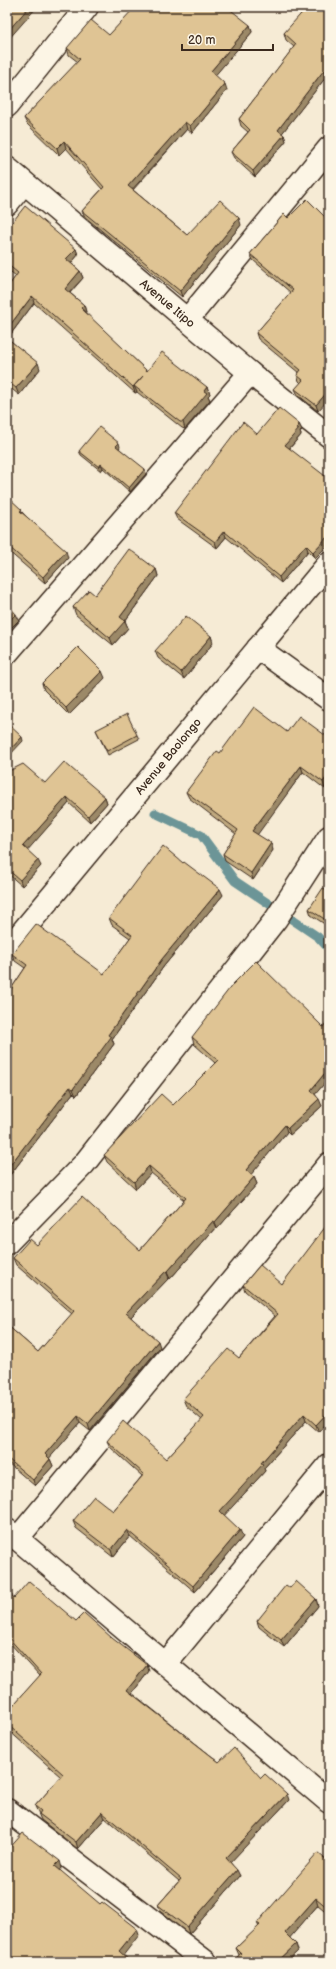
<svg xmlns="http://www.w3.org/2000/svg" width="336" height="1969" viewBox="0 0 336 1969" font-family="'Balsamiq Sans',sans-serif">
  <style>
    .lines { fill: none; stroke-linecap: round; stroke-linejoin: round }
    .stream { stroke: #6c9597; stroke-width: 9 }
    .minor-casing { stroke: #3b2a1e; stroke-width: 25 }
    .minor { stroke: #fcf5e5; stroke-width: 22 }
    .wall { fill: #c0a97f; stroke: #3b2a1e }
    .shaded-wall { fill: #9c8968; stroke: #3b2a1e }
    .building { fill: #dfc494; stroke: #3b2a1e }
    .labels { text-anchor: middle; stroke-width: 3; stroke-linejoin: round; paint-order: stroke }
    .street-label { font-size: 12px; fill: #3b2a1e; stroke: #fcf5e5 }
  </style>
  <rect width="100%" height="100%" fill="#f6ebd5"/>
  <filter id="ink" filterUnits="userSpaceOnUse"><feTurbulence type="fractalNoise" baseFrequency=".025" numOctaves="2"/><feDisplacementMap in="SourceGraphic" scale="8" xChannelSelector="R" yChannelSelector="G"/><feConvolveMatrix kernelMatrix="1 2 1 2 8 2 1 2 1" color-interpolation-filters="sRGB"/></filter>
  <g filter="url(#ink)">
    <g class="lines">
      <polyline class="stream" points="155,813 201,835 235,881 318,937 329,949"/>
      <defs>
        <g id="minor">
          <polyline points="7,106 87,7"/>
          <path id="s1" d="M7,168L250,373L329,436"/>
          <polyline points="7,204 24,183"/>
          <polyline points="187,320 329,148"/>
          <polyline points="258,648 329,699"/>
          <polyline points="7,653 250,373"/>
          <path id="s2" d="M7,950L329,563"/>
          <polyline points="7,1243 84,1164 276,919 329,837"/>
          <polyline points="7,1530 329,1802"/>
          <polyline points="17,1539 329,1164"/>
          <polyline points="166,1663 329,1465"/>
          <polyline points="7,1810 206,1962"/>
        </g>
      </defs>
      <use href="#minor" class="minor-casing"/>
      <use href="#minor" class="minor"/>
    </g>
    <g class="wall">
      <polygon points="329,7 329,79 326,77 282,133 284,135 286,141 255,177 234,158 231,152 248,132 241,126 239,119 294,47 286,40 284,33"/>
      <polygon points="137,8 250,25 252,32 215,75 227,90 192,133 187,129 133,190 187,235 241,225 182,297 85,217 82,211 102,189 66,148 59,155 27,124 24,118 78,62 69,55 67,48 109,35"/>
      <polygon points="284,214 318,411 298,395 295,389 301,383 299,381 297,375 299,373 258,339 256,333 291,293 253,260 250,254"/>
      <polygon points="7,229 76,249 78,255 71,263 80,271 83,278 70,293 84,305 86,312 85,313 147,371 207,387 210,394 208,396 210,400 185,429 182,428 137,392 135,393 34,303 8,338 40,369 19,395 7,385 7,288 16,276 7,269"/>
      <polygon points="299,424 302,430 300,432 301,435 290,448 315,558 308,551 281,583 226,537 217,548 177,519 174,513 257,434"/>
      <polygon points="120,447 119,448 146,474 130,492 103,468 101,471 81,455 79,451"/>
      <polygon points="7,496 23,513 68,558 45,583 7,550"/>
      <polygon points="156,569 158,576 125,621 128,628 113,645 76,615 73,607"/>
      <polygon points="211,636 213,643 184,679 158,658 155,651"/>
      <polygon points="105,678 69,715 44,690 42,683"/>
      <polygon points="96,730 137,735 139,739 108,755"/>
      <polygon points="287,732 329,738 329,783 325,789 303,772 257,834 273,850 253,880 225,861 223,854 236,834 189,798 186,792 220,753"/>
      <polygon points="7,772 45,783 105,797 107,803 90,822 69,803 27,850 41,866 22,886 7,873"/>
      <polygon points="183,863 223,895 164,966 112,1039 114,1044 76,1096 73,1093 7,1179 7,995 25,968 15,961 12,954 104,974 130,938 112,925 109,918"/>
      <polygon points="329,891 329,927 311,915 309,909"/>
      <polygon points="329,1021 329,1078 315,1094 322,1106 290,1135 287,1132 251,1174 254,1177 257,1184 217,1229 216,1227 170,1279 169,1278 131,1317 160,1347 90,1431 80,1423 49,1458 50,1459 53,1466 35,1486 7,1462 7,1325 38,1352 72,1314 16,1265 13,1258 37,1245 140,1250 184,1200 151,1173 136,1189 107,1162 104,1155 173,1105 215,1063 194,1044 192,1037 323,1027"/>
      <polygon points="329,1228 329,1420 319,1432 306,1421 264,1468 265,1471 224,1515 243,1537 195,1592 130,1536 113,1557 76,1528 73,1521 113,1511 142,1476 110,1447 107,1441 166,1459 202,1420 186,1406 183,1399 239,1358 275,1316 245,1291 243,1285 282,1284"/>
      <polygon points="290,1588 316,1599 318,1606 284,1647 259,1627 257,1621"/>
      <polygon points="7,1590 14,1598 76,1621 149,1671 132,1693 219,1762 261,1778 289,1800 230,1862 240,1876 189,1934 161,1912 158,1905 179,1881 105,1818 78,1849 41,1820 35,1806 61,1777 7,1729 7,1712 40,1676 7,1640"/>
      <polygon points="329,1862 329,1914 318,1905 289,1938 296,1944 298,1951 286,1962 233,1962 239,1955 236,1948 259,1927 257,1923"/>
    </g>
    <g class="shaded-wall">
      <polygon points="29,7 37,7 7,41 7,32"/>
      <polygon points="250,25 252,32 213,78 211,71"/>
      <polygon points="324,70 326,77 280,136 278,130"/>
      <polygon points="225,84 227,90 192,133 190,126"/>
      <polygon points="185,122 187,129 130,192 128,186"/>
      <polygon points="284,135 286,141 255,177 253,171"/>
      <polygon points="64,141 66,148 59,155 57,148"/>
      <polygon points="239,218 241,225 182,297 180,291"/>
      <polygon points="76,249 78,255 69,266 66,259"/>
      <polygon points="80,271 83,278 67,295 65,289"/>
      <polygon points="32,296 34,303 7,339 7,329"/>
      <polygon points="84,305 86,312 83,315 81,308"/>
      <polygon points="38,363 40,369 19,395 16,388"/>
      <polygon points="143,376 134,386 137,392 135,393 133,387"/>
      <polygon points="207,387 210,394 208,396 210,400 185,429 183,422"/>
      <polygon points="329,390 329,399 318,411 316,405"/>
      <polygon points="299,424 302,430 300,432 301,435 287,451 285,445 297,428"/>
      <polygon points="119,443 120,447 118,450 116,446"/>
      <polygon points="101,464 103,468 101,471 99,467"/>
      <polygon points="145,469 146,474 130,492 129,488"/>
      <polygon points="224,531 226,537 217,548 215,542"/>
      <polygon points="329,535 329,544 315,558 313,552"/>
      <polygon points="306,545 308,551 281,583 279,577"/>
      <polygon points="66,551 68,558 45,583 43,577"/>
      <polygon points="156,569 158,576 125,621 128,628 113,645 110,638 120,617"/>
      <polygon points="16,614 19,620 7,632 7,623"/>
      <polygon points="211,636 213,643 184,679 181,672"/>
      <polygon points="102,671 105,678 69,715 66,708"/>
      <polygon points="22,737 23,741 7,758 7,753"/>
      <polygon points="301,766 303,772 255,838 252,831"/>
      <polygon points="329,774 329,783 325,789 323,782"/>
      <polygon points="67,797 69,803 26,852 23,846"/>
      <polygon points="105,797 107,803 90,822 88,816"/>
      <polygon points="271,843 273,850 253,880 251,873"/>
      <polygon points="38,860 41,866 22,886 20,880"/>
      <polygon points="220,889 223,895 164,966 112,1039 114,1044 76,1096 73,1089 108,1035 162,959"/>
      <polygon points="329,1068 329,1078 313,1097 311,1090"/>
      <polygon points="70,1087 73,1093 7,1179 7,1169"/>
      <polygon points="319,1099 322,1106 290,1135 288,1128"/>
      <polygon points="285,1125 287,1132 249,1177 246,1170"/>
      <polygon points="149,1166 151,1173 136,1189 134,1182"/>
      <polygon points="254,1177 257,1184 217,1229 215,1222"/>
      <polygon points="213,1221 216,1227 170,1279 167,1272"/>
      <polygon points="166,1271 169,1278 128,1320 126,1313"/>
      <polygon points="158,1341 160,1347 90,1431 88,1424"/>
      <polygon points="329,1411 329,1420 319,1432 316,1425"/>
      <polygon points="304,1414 306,1421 264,1468 265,1471 222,1518 220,1511 261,1463"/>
      <polygon points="78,1416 80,1423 47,1461 45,1454"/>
      <polygon points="50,1459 53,1466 35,1486 33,1480"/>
      <polygon points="127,1530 130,1536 113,1557 111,1550"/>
      <polygon points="240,1530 243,1537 195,1592 193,1586"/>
      <polygon points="316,1599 318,1606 284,1647 281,1640"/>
      <polygon points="147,1665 149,1671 130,1696 127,1690"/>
      <polygon points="287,1794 289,1800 229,1864 226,1858"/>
      <polygon points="102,1812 105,1818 78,1849 76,1842"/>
      <polygon points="60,1861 62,1868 58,1873 55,1866"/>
      <polygon points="237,1870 240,1876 189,1934 187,1927"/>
      <polygon points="316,1898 318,1905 288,1940 285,1933"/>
      <polygon points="137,1929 139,1935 122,1957 119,1951"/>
      <polygon points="296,1944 298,1951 286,1962 277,1962"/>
    </g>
    <g class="building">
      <polygon points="7,7 29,7 7,32"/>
      <polygon points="135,7 137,8 138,7 227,7 250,25 211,71 225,84 190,126 185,122 128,186 187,235 220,200 239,218 180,291 82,211 104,187 64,141 57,148 24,118 80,59 67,48 91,20 109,35"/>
      <polygon points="307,7 329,7 329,75 324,70 278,130 284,135 253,171 231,152 250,130 239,119 296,44 284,33"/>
      <polygon points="307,199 329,221 329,390 316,405 295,389 303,380 297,375 301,370 256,333 293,290 250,254 284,214 288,218"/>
      <polygon points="25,206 76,249 66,259 80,271 65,289 84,305 81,308 147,371 162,352 207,387 204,391 207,393 183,422 180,422 134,386 143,376 133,387 32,296 7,329 7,288 18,273 7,264 7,229"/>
      <polygon points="7,338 38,363 16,388 7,381"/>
      <polygon points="279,408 299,424 297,428 299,429 285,445 329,479 329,535 313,552 306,545 279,577 224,531 215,542 174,513 243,422 257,434"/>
      <polygon points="99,427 119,443 116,446 145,469 129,488 101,464 99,467 79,451"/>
      <polygon points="7,496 22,510 20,511 66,551 43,577 7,545"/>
      <polygon points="129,549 156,569 120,617 125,621 110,638 73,607 89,590 95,595"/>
      <polygon points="7,604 16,614 7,623"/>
      <polygon points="186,616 211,636 181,672 155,651"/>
      <polygon points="78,647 102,671 66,708 42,683"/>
      <polygon points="254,707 287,732 299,716 329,738 329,774 323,782 301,766 252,831 271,843 251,873 223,854 238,830 186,792 217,751 220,753"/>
      <polygon points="127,714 137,735 107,751 96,730"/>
      <polygon points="7,723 22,737 7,753"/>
      <polygon points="64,762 105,797 88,816 67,797 23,846 38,860 20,880 7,869 7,772 23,764 45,783"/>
      <polygon points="163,846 183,863 184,862 220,889 162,959 108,1035 111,1037 73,1089 70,1087 7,1169 7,995 27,965 12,954 36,924 104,974 132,935 109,918"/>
      <polygon points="323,888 329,891 329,922 309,909"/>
      <polygon points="256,961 323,1027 328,1020 329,1021 329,1068 311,1090 319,1099 288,1128 285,1125 246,1170 254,1177 215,1222 213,1221 167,1272 166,1271 126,1313 158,1341 88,1424 78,1416 45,1454 50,1459 33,1480 7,1458 7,1325 38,1352 74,1311 13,1258 30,1239 37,1245 82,1197 140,1250 186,1198 149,1166 134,1182 104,1155 161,1094 173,1105 218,1060 192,1037 233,984"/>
      <polygon points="326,1226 329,1228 329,1411 316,1425 304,1414 261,1463 263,1464 220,1511 240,1530 193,1586 127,1530 111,1550 73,1521 94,1496 113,1511 144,1474 107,1441 123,1421 166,1459 204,1417 183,1399 228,1349 239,1358 278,1314 243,1285 260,1265 282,1284"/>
      <polygon points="29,1581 76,1621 84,1613 112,1638 147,1665 127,1690 219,1762 234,1748 261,1778 265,1774 287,1794 226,1858 237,1870 187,1927 158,1905 181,1879 102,1812 76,1842 39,1814 41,1811 35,1806 63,1774 7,1724 7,1712 41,1674 7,1636 7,1590 14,1598"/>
      <polygon points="296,1581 316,1599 281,1640 257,1621 286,1585 290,1588"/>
      <polygon points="23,1833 60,1861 55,1866 100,1904 102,1902 137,1929 119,1951 131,1962 7,1962 7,1851"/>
      <polygon points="318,1853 329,1862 329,1909 316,1898 285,1933 296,1944 277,1962 233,1962 241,1953 236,1948 260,1925 257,1923"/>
    </g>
  </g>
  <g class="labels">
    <g class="street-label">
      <text dy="4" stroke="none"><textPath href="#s1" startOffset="210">Avenue Itipo</textPath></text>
      <text dy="4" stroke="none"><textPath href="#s2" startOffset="252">Avenue Baolongo</textPath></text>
    </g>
  </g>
  <rect width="336" height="1969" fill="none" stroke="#fcf5e5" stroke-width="24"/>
  <rect x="12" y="12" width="312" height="1945" fill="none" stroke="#3b2a1e" stroke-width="1.5" filter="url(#ink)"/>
  <path d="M182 44v6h91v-6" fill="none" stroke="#3b2a1e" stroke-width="2"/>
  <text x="188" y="44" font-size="12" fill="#3b2a1e" stroke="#fcf5e5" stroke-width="3" paint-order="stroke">20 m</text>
</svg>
